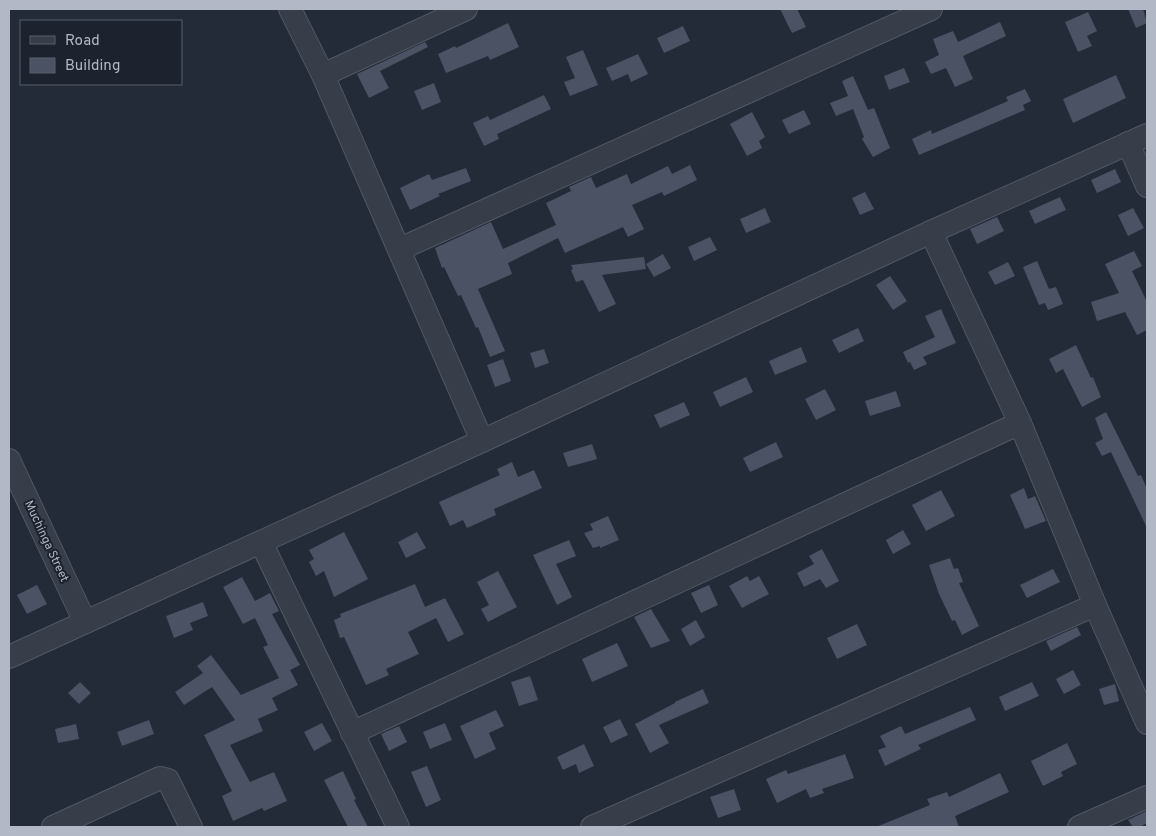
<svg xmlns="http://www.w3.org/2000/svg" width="1156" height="836" viewBox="0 0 1156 836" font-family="Overpass,sans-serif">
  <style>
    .building { fill: #4a5263 }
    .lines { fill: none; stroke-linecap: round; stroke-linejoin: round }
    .minor-casing { stroke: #525864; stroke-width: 24 }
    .minor { stroke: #373d49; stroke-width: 22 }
    .labels { text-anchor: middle; stroke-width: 4; stroke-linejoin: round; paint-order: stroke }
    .street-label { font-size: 12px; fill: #b2b8c5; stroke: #1c222e }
  </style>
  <rect width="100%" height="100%" fill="#232b39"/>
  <g class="building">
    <polygon points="780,9 797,9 806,27 792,33"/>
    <polygon points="1128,9 1143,9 1147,23 1136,28"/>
    <polygon points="1088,12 1097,31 1087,36 1092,46 1078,52 1065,22"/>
    <polygon points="1000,22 1006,36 963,56 973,79 955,87 946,68 931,74 925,62 939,55 933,39 953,31 958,42"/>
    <polygon points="508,23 519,47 490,60 488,56 446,73 438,54 455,46 456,48"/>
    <polygon points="683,26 690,41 664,53 657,38"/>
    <polygon points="425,42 428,47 380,71 389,88 369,98 357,74"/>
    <polygon points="583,50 598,85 570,96 564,82 575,78 566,57"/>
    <polygon points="638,54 648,74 631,82 628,74 612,81 606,68"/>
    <polygon points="904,68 910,82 889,90 884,76"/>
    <polygon points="1116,75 1126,98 1073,123 1063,99"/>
    <polygon points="853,76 868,110 874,108 890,148 873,157 862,139 864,137 853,109 836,116 830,103 848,96 842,81"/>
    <polygon points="434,83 441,102 422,110 414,91"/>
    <polygon points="1025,89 1031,101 1023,105 1025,110 919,155 912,139 931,130 932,134 1008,101 1006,97"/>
    <polygon points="544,95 551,109 497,134 499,139 484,146 473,123 488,116 490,120"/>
    <polygon points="804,110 811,124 789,134 782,120"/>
    <polygon points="752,112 765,137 759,141 762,148 747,156 730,124"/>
    <polygon points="690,165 697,180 664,196 662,192 632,205 644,229 628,237 623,227 565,253 558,238 508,263 512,274 478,289 505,351 490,357 478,327 476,328 461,295 458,296 444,267 442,268 435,248 491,222 503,249 556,225 546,203 571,191 569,187 591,177 596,188 627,174 631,184 668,166 672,174"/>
    <polygon points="466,168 471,181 438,194 440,196 410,210 400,188 429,174 432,180"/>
    <polygon points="1115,169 1121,182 1097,193 1091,180"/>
    <polygon points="865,192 874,209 860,215 852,198"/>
    <polygon points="1060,197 1066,210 1035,224 1029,211"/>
    <polygon points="765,208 771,222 746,233 740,219"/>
    <polygon points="1133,208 1144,228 1128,236 1118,215"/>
    <polygon points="997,217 1004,231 977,244 970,229"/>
    <polygon points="710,237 717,250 694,261 688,247"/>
    <polygon points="1134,251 1142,266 1132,271 1147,302 1147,330 1137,335 1125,312 1097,321 1091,302 1119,293 1105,264"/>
    <polygon points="663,254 671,268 654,277 646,264"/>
    <polygon points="644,257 646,269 602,275 616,304 599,312 583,280 576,282 571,270 573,269 571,265"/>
    <polygon points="1037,261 1049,289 1056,287 1063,304 1048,310 1045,303 1039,305 1023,267"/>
    <polygon points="1008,262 1015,276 995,285 988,272"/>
    <polygon points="890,276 907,301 893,310 876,285"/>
    <polygon points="941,309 956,343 923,357 927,364 914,370 910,362 908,363 903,352 935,337 925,316"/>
    <polygon points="858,328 864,341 839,353 832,340"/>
    <polygon points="1076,345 1091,378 1093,377 1101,397 1082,407 1063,369 1056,373 1049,359"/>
    <polygon points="801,347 807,362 775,375 769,361"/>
    <polygon points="544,349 549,363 535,368 530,353"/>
    <polygon points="503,359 511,381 495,387 487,365"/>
    <polygon points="746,377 753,392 720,407 713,392"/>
    <polygon points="825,389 836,410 816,420 805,399"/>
    <polygon points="896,391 901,406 870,416 865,401"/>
    <polygon points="684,402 690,415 660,428 654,415"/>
    <polygon points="1106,412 1138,476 1141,475 1147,489 1147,528 1111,452 1102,456 1095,443 1103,439 1095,418"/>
    <polygon points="776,442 783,457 750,472 743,458"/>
    <polygon points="592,444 597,459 568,467 563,453"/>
    <polygon points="512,462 518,477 534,470 542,488 494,509 496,515 467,528 463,520 450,526 439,502 500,475 497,469"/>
    <polygon points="1024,488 1028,499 1035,496 1046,521 1025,529 1010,495"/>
    <polygon points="941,490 955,516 926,531 912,505"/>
    <polygon points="608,516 619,540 600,548 600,546 593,548 584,533 593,530 590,524"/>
    <polygon points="903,530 911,544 893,554 886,540"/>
    <polygon points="344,532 368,579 334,597 324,571 316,576 309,562 314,559 309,550"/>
    <polygon points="417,532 426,548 406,558 398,542"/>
    <polygon points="569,540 576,556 556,564 572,597 557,605 533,555"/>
    <polygon points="822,549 839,581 826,588 820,579 804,587 797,573 814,564 809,556"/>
    <polygon points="950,558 954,569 958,568 963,582 959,583 979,626 962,635 955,620 952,621 939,594 929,565"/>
    <polygon points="1053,569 1060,582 1027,598 1020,585"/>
    <polygon points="498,571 517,607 488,622 481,609 489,605 477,582"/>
    <polygon points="747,576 750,581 759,576 769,594 742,608 729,586"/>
    <polygon points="242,577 255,601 270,593 279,611 272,614 300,665 290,670 298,685 272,698 278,710 258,719 263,731 230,745 250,782 274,772 287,801 264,811 262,808 233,821 222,796 232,791 204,735 235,720 212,687 184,705 175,692 203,673 197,666 211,655 241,695 279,678 263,647 268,645 255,618 243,624 223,587"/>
    <polygon points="415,584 425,607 445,598 464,634 448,642 436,618 408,632 419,654 386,669 389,675 366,685 344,637 340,638 334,620 341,617 340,614"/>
    <polygon points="37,585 47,604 27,614 17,595"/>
    <polygon points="709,585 718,605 701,613 691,593"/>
    <polygon points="203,602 208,616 190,623 193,630 174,638 166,616"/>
    <polygon points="651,609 670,641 651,648 634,617"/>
    <polygon points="696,620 705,637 690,646 681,629"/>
    <polygon points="857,624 867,645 837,659 827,638"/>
    <polygon points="1077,627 1081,635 1051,651 1046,641"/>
    <polygon points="617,643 628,666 592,682 582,659"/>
    <polygon points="1073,670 1081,685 1064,694 1056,679"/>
    <polygon points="530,676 538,700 519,706 511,682"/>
    <polygon points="80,682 91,693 79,704 68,693"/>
    <polygon points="1032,682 1039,696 1005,711 999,697"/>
    <polygon points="1115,684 1119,701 1104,705 1099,689"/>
    <polygon points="703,689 709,703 659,725 669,743 650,753 635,724 675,703 675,702"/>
    <polygon points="970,707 976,720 918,745 921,749 885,766 878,750 886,747 880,736 901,726 905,734"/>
    <polygon points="496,710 504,726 489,733 496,749 475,759 460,726"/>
    <polygon points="620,719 628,735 611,743 603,727"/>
    <polygon points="149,720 154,734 122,746 117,732"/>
    <polygon points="322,723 332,741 314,751 304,732"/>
    <polygon points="445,723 452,740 430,749 423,732"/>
    <polygon points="76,724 79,739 58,743 55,729"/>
    <polygon points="399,726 407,742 389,751 381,734"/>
    <polygon points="1067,743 1077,764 1061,772 1063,776 1043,786 1031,761"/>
    <polygon points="584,744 594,766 579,773 576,764 563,770 557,757"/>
    <polygon points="845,754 854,778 822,789 824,793 810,798 806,789 777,803 766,779 786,770 788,774"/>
    <polygon points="427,766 441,800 426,807 411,772"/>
    <polygon points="343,771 356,799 354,800 368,827 348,827 324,780"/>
    <polygon points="1000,773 1009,792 955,816 959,827 876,827 930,805 927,799 947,792 949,797"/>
    <polygon points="734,789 741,810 718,818 710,797"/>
    <polygon points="1147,811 1147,823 1140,827 1133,827 1128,820"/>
  </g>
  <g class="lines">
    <defs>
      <g id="minor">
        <polyline points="290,9 323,75 482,441"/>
        <polyline points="323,75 466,9"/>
        <polyline points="1128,143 1147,186"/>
        <polyline points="931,232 1020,423 1095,605 1147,723"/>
        <polyline points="400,249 931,9"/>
        <polyline points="9,460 85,622"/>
        <polyline points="261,542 398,827"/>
        <polyline points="9,657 482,441 931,232 1147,135"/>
        <polyline points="352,733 1020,423"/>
        <polyline points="53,827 160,778 168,780 191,827"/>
        <polyline points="592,827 1095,605"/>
        <polyline points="1079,827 1147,797"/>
      </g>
    </defs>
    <use href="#minor" class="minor-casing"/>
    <use href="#minor" class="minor"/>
  </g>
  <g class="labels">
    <g class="street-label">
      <text transform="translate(47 541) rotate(65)" y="4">Muchinga Street</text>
    </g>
  </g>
  <rect width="1156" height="836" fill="none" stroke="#b2b8c5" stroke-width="20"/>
  <rect x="20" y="20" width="162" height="65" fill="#1c222e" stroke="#585e6a"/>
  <rect x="30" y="36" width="25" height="8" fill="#373d49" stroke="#585e6a"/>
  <text x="65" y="45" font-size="15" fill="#b2b8c5">Road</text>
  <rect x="30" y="58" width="25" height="15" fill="#4a5263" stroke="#585e6a"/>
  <text x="65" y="70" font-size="15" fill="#b2b8c5">Building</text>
</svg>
